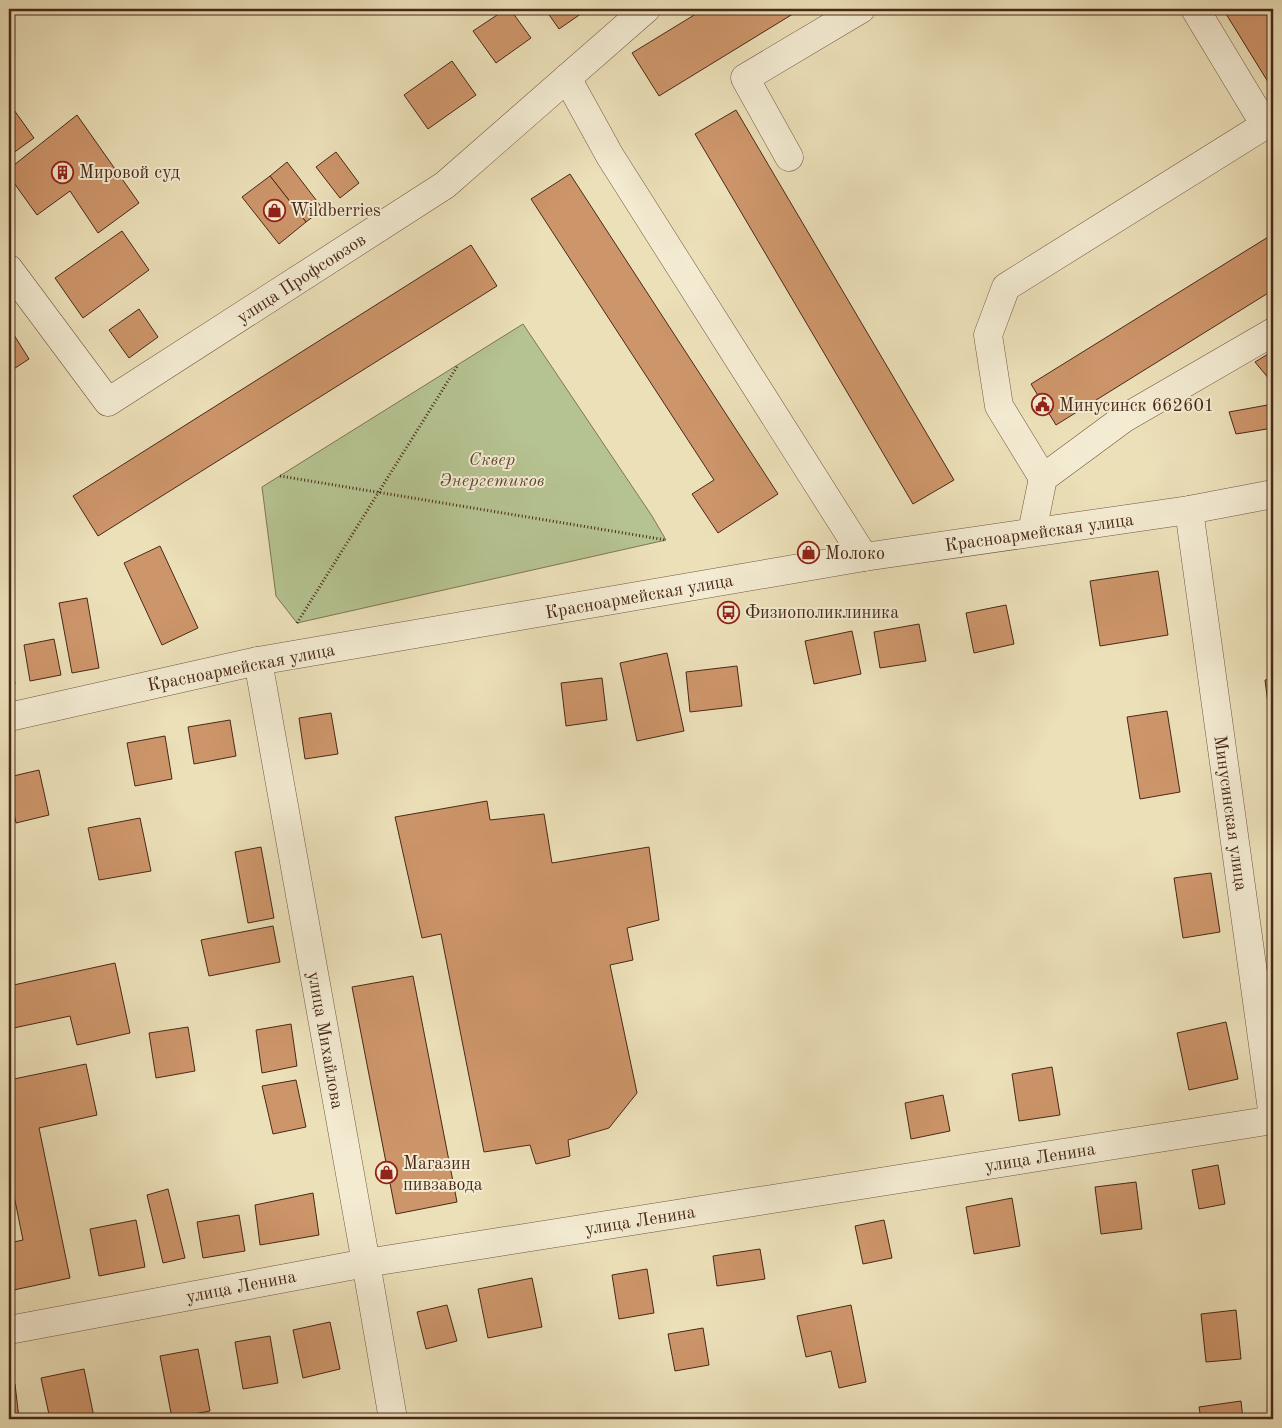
<svg xmlns="http://www.w3.org/2000/svg" width="1282" height="1428" viewBox="0 0 1282 1428" font-family="'Old Standard TT',serif">
  <style>
    .green { fill: #b5c391; stroke: #7f7654 }
    .building { fill: #cd956a; stroke: #492818 }
    .lines { fill: none; stroke-linecap: round; stroke-linejoin: round }
    .minor-casing { stroke: #725640; stroke-width: 29 }
    .path { stroke: #492818; stroke-width: 3; stroke-dasharray: 1 2.5; stroke-linecap: butt }
    .minor { stroke: #f3ebd2; stroke-width: 28 }
    .labels { text-anchor: middle; stroke-width: 4; stroke-linejoin: round; paint-order: stroke }
    .poi-label { font-size: 18px; fill: #492818; stroke: #f3ebd2; text-anchor: start }
    .street-label { font-size: 18px; fill: #492818; stroke: #f3ebd2 }
    .park-label { font-size: 18px; font-style: italic; fill: #5f4730; stroke: #f3ebd2 }
  </style>
  <rect width="100%" height="100%" fill="#ece0b9"/>
  <filter id="stains"><feTurbulence type="fractalNoise" baseFrequency=".004" numOctaves="4"/><feColorMatrix values="0 0 0 0 .2 0 0 0 0 .09 0 0 0 0 .02 0 0 0 .5 -.17"/></filter>
  <radialGradient id="worn" r=".72"><stop offset=".6" stop-color="#630" stop-opacity="0"/><stop offset="1" stop-color="#630" stop-opacity=".3"/></radialGradient>
  <polygon class="green" points="523,324 652,516 666,540 297,623 276,596 262,487"/>
  <g class="building">
    <polygon points="506,9 510,9 531,38 496,63 473,31"/>
    <polygon points="545,9 588,9 559,29"/>
    <polygon points="704,9 801,9 659,96 632,53"/>
    <polygon points="1223,9 1273,9 1273,90"/>
    <polygon points="452,61 476,95 428,129 404,95"/>
    <polygon points="9,103 34,138 9,156"/>
    <polygon points="736,110 954,480 913,504 695,134"/>
    <polygon points="77,115 139,203 98,233 70,191 37,215 9,176 9,169"/>
    <polygon points="336,152 359,183 340,198 316,167"/>
    <polygon points="287,162 323,209 306,222 270,176"/>
    <polygon points="570,174 778,494 718,533 692,494 714,480 531,199"/>
    <polygon points="270,176 306,222 279,244 242,197"/>
    <polygon points="122,231 149,270 83,318 55,278"/>
    <polygon points="1273,234 1273,290 1056,425 1031,384"/>
    <polygon points="471,245 497,286 98,536 73,496"/>
    <polygon points="139,309 158,337 129,358 109,330"/>
    <polygon points="9,327 29,359 9,372"/>
    <polygon points="1273,351 1273,378 1270,380 1255,362"/>
    <polygon points="1273,404 1273,428 1236,434 1229,412"/>
    <polygon points="160,546 198,628 162,645 124,563"/>
    <polygon points="1158,571 1168,635 1100,646 1090,581"/>
    <polygon points="87,598 99,668 72,673 59,603"/>
    <polygon points="1006,605 1014,644 974,653 966,613"/>
    <polygon points="919,624 926,661 880,668 874,632"/>
    <polygon points="852,631 861,674 814,684 805,641"/>
    <polygon points="54,639 61,675 30,681 24,645"/>
    <polygon points="9,649 15,684 9,685"/>
    <polygon points="667,653 684,731 637,741 620,663"/>
    <polygon points="737,666 742,706 690,712 686,672"/>
    <polygon points="602,678 607,720 566,726 561,683"/>
    <polygon points="1273,679 1273,712 1269,712 1265,680"/>
    <polygon points="1167,711 1180,792 1140,799 1127,717"/>
    <polygon points="331,713 338,754 305,759 299,718"/>
    <polygon points="230,720 236,756 194,764 188,727"/>
    <polygon points="165,736 172,779 135,786 127,743"/>
    <polygon points="39,770 49,815 16,823 9,788 9,777"/>
    <polygon points="487,801 490,820 544,814 552,863 649,847 659,920 627,928 633,960 610,965 637,1093 609,1128 568,1140 570,1156 536,1164 530,1145 484,1152 441,934 422,938 395,817"/>
    <polygon points="140,818 151,871 99,880 88,828"/>
    <polygon points="261,847 274,918 248,923 235,852"/>
    <polygon points="1211,873 1220,932 1183,938 1174,878"/>
    <polygon points="273,926 280,962 209,976 201,940"/>
    <polygon points="115,963 130,1033 77,1045 70,1016 9,1029 9,986"/>
    <polygon points="413,976 457,1202 396,1214 352,987"/>
    <polygon points="1226,1022 1238,1079 1189,1090 1177,1033"/>
    <polygon points="291,1024 297,1066 262,1073 256,1030"/>
    <polygon points="188,1027 195,1071 156,1078 149,1033"/>
    <polygon points="86,1064 97,1115 39,1128 70,1278 9,1291 9,1243 23,1240 9,1171 9,1080"/>
    <polygon points="1052,1067 1060,1115 1019,1121 1012,1074"/>
    <polygon points="296,1080 306,1127 273,1134 262,1086"/>
    <polygon points="943,1095 950,1131 911,1139 905,1103"/>
    <polygon points="1218,1165 1225,1204 1199,1209 1192,1170"/>
    <polygon points="1136,1182 1142,1229 1101,1234 1095,1187"/>
    <polygon points="168,1189 185,1258 163,1263 147,1195"/>
    <polygon points="313,1193 319,1235 260,1245 255,1205"/>
    <polygon points="1012,1198 1020,1246 974,1254 966,1207"/>
    <polygon points="239,1215 245,1251 203,1258 197,1222"/>
    <polygon points="136,1220 145,1267 99,1276 90,1229"/>
    <polygon points="884,1220 892,1258 863,1264 855,1226"/>
    <polygon points="760,1249 765,1279 717,1286 713,1256"/>
    <polygon points="647,1269 654,1313 619,1319 612,1275"/>
    <polygon points="532,1278 542,1327 488,1338 478,1289"/>
    <polygon points="447,1305 457,1341 426,1349 417,1312"/>
    <polygon points="851,1305 866,1382 839,1388 831,1351 806,1357 797,1316"/>
    <polygon points="1236,1310 1241,1359 1206,1362 1201,1314"/>
    <polygon points="330,1322 340,1369 303,1378 293,1330"/>
    <polygon points="703,1328 709,1365 675,1371 668,1334"/>
    <polygon points="270,1336 278,1383 243,1389 235,1342"/>
    <polygon points="198,1349 210,1411 172,1418 160,1356"/>
    <polygon points="84,1369 94,1417 83,1419 50,1419 41,1378"/>
    <polygon points="15,1384 19,1419 9,1419 9,1385"/>
    <polygon points="1241,1401 1243,1419 1201,1419 1199,1407"/>
  </g>
  <g class="lines">
    <defs>
      <g id="minor">
        <polyline points="567,78 610,156 864,557"/>
        <polyline points="789,157 745,78 861,9"/>
        <polyline points="9,269 108,402 445,185 646,9"/>
        <polyline points="1043,478 999,406 988,335 1006,287 1265,125 1195,9"/>
        <polyline points="1189,510 1273,1117"/>
        <polyline points="1032,532 1043,478 1123,419 1273,332"/>
        <polyline points="258,661 366,1263 393,1419"/>
        <polyline points="9,717 258,661 864,557 1189,510 1273,494"/>
        <polyline points="9,1330 366,1263 1273,1120"/>
      </g>
    </defs>
    <use href="#minor" class="minor-casing"/>
    <g class="path">
      <polyline points="280,476 666,540"/>
      <polyline points="297,623 458,365"/>
    </g>
    <use href="#minor" class="minor"/>
  </g>
  <defs>
    <symbol id="building-ring" viewBox="-11 -11 22 22"><circle r="9.5" fill="#f3ebd2" stroke="#8f2418" stroke-width="1.5"/><path d="M-4-6H4V6H1V3H-1V6H-4ZM-2.5-4.3h1.7v1.8h-1.7ZM.8-4.3h1.7v1.8H.8ZM-2.5-1h1.7V.8h-1.7ZM.8-1h1.7V.8H.8Z" fill="#8f2418"/></symbol>
    <symbol id="shop-ring" viewBox="-11 -11 22 22"><circle r="9.5" fill="#f3ebd2" stroke="#8f2418" stroke-width="1.5"/><path d="M-5-2.5h2.3a2.7 3.5 0 0 1 5.4 0H5L5.5 6h-11ZM-1.5-2.5h3a1.5 2.3 0 0 0-3 0Z" fill="#8f2418"/></symbol>
    <symbol id="civic-ring" viewBox="-11 -11 22 22"><circle r="9.5" fill="#f3ebd2" stroke="#8f2418" stroke-width="1.5"/><path d="M-.6-6.5H3V-4.5H.6V-3L4-1V1h2V6H-6V1h2V-1L-.6-3ZM-1.2 2.5V6h2.4V2.5Z" fill="#8f2418"/></symbol>
    <symbol id="bus-ring" viewBox="-11 -11 22 22"><circle r="9.5" fill="#f3ebd2" stroke="#8f2418" stroke-width="1.5"/><path d="M-5-6H5V4H4V6H2V4H-2V6H-4V4H-5ZM-3.5-4V0h7V-4ZM-3.5 1.2v1.5H-2V1.2ZM2 1.2v1.5H3.5V1.2Z" fill="#8f2418"/></symbol>
  </defs>
  <g fill-rule="evenodd">
    <use href="#building-ring" x="50" y="160" width="25" height="25"/>
    <use href="#shop-ring" x="262" y="198" width="25" height="25"/>
    <use href="#civic-ring" x="1030" y="392" width="25" height="25"/>
    <use href="#shop-ring" x="796" y="540" width="25" height="25"/>
    <use href="#bus-ring" x="716" y="600" width="25" height="25"/>
    <use href="#shop-ring" x="374" y="1160" width="25" height="25"/>
  </g>
  <g class="labels">
    <g class="poi-label">
      <text x="79" y="178">Мировой суд</text>
      <text x="290" y="216">Wildberries</text>
      <text x="1059" y="411">Минусинск 662601</text>
      <text x="825" y="559">Молоко</text>
      <text x="745" y="618">Физиополиклиника</text>
      <text x="403" y="1169">Магазин<tspan x="403" dy="21">пивзавода</tspan></text>
    </g>
    <g class="street-label">
      <text transform="translate(301 278) rotate(-33)" y="6">улица Профсоюзов</text>
      <text transform="translate(1039 532) rotate(-8)" y="6">Красноармейская улица</text>
      <text transform="translate(639 596) rotate(-10)" y="6">Красноармейская улица</text>
      <text transform="translate(241 667) rotate(-11)" y="6">Красноармейская улица</text>
      <text transform="translate(1231 813) rotate(82)" y="6">Минусинская улица</text>
      <text transform="translate(326 1040) rotate(80)" y="6">улица Михайлова</text>
      <text transform="translate(1040 1157) rotate(-9)" y="6">улица Ленина</text>
      <text transform="translate(640 1220) rotate(-9)" y="6">улица Ленина</text>
      <text transform="translate(241 1286) rotate(-11)" y="6">улица Ленина</text>
    </g>
    <g class="park-label">
      <text x="492" y="465">Сквер<tspan x="492" dy="21">Энергетиков</tspan></text>
    </g>
  </g>
  <rect width="1282" height="1428" fill="none" stroke="#ece0b9" stroke-width="30"/>
  <rect x="10" y="10" width="1262" height="1408" fill="none" stroke="#492818" stroke-width="2.5"/>
  <rect x="15" y="15" width="1252" height="1398" fill="none" stroke="#492818"/>
  <rect width="100%" height="100%" filter="url(#stains)"/>
  <rect width="100%" height="100%" fill="url(#worn)"/>
</svg>
